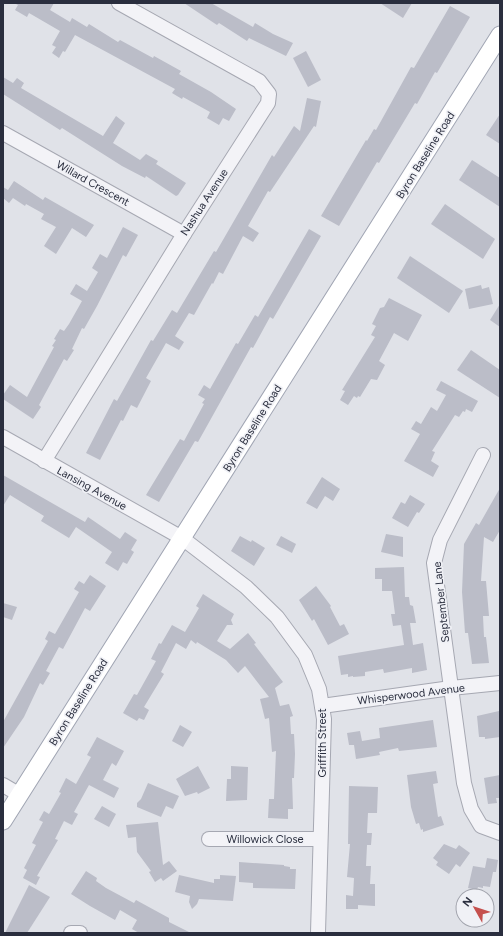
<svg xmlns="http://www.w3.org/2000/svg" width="503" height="936" viewBox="0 0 503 936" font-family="Figtree,sans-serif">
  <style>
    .building { fill: #bbbdc8 }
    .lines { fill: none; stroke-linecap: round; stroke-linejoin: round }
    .minor-casing { stroke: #a6a8b2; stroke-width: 16 }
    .major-casing { stroke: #a0a5b3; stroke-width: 19 }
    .minor { stroke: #f3f3f7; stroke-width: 14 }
    .major { stroke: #fff; stroke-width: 17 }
    .labels { text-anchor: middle; stroke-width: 3.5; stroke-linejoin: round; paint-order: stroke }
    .street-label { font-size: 11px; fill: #2a2e3e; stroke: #f0f1f6 }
  </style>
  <rect width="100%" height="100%" fill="#e0e2e8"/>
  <g class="building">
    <polygon points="14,3 54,3 50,10 70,22 72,18 87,27 89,24 118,42 120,40 153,58 154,56 181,71 179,74 211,92 236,109 229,121 223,118 219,125 207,118 210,112 183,97 182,99 172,93 175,89 75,35 65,52 63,51 59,58 52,53 56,47 52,45 60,31 29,13 27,17 15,10 18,5"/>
    <polygon points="184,3 211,3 253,27 255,23 273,34 293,43 286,56 249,38 247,41 219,23 217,25"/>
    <polygon points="380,3 412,3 403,18"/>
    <polygon points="450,6 470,17 437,73 435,72 417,104 415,103 379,163 377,162 339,226 321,216 366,140 367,141 374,129 376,130 411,67 414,68"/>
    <polygon points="306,51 321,80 308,87 293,58"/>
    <polygon points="3,77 13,83 17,78 24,83 21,88 103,136 116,116 125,123 113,143 140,160 146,154 158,161 156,164 186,183 178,195 176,196 146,176 145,178 122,166 62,128 60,130 3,94"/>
    <polygon points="307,98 321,101 316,127 314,126 270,192 268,191 248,226 259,233 253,242 243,236 223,274 219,272 213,284 212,283 194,315 189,313 175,336 184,342 179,350 166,343 146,378 151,381 137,408 131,405 123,421 121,420 100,460 86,453 114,399 117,401 151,340 153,341 172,310 177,313 214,251 216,252 272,155 274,157 294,126 300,131"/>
    <polygon points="500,114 500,144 486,135"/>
    <polygon points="472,160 500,178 500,207 459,180"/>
    <polygon points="14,181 43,200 45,197 94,225 86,237 72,228 56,254 44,246 56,227 41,219 44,214 26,204 25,206 13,198 9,203 3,198 3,187 8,190"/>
    <polygon points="445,204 495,239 483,259 431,224"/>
    <polygon points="123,227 138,235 126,257 123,255 97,306 84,329 82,328 72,349 74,350 67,361 64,359 39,405 41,407 33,419 3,399 3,395 10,385 27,397 54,347 52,346 56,340 54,339 60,329 64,331 69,324 82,301 70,294 76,284 87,291 98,272 92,268 100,254 107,258"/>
    <polygon points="309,229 321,236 273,319 270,317 253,348 251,347 198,442 195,441 159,502 146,495 180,439 184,441 204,404 202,403 205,399 198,395 204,385 210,389 236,343 238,344 255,315 258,317"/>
    <polygon points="410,256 463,291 449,313 397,278"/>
    <polygon points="481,285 482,289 489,287 493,304 469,309 465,289"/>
    <polygon points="389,298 422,315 408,341 394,333 379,361 385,365 377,380 371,379 360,397 358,396 357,398 354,396 348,405 340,400 345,391 342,390 375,337 371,335 376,326 372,324 380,308 384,307"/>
    <polygon points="500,304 500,327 490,320"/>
    <polygon points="471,350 500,370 500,398 457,370"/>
    <polygon points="441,381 478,401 472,412 466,409 465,412 463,411 459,417 455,415 432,451 435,452 431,461 439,466 433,477 404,461 420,434 411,429 416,421 421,424 431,407 437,411 446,395 436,390"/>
    <polygon points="3,475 85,522 88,517 120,539 125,532 137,540 131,550 134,552 127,564 123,562 118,571 105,563 112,552 76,527 69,538 41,521 44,516 10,495 3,506"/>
    <polygon points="322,477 340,489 333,501 325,496 317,509 306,503"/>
    <polygon points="500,488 500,530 493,542 484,537 481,581 486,581 489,616 483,616 484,637 486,637 489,663 472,664 468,633 465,633 462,592 464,544 476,523 479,525"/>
    <polygon points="410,495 425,504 419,513 417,512 408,527 392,518 401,502 405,504"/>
    <polygon points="386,534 403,537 403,557 381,552"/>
    <polygon points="240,536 251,542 252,540 265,548 254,566 231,551"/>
    <polygon points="281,536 296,544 292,553 276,545"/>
    <polygon points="404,567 405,597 409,597 410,605 413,606 416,623 410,623 413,645 423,643 427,670 412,673 412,668 384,673 383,669 365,672 365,676 353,677 353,676 348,677 348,674 341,675 338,656 404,645 401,625 393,626 391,614 395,614 392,591 382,591 382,579 375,579 375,568"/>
    <polygon points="90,575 106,586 90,611 85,608 63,649 59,647 46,671 50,673 43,685 40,683 24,717 3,748 3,722 48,641 45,639 49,631 55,634 79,592 74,589 79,581 84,584"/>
    <polygon points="316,586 331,606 330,607 340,626 344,624 349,634 328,645 314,619 312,621 299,600"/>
    <polygon points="203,594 234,614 231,620 233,625 227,625 217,641 230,649 248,633 256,643 254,644 283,682 275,688 280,706 289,704 293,716 290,717 291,734 294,734 295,754 294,778 292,778 293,809 288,809 288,819 268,818 269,799 274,799 276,751 272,752 269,718 265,719 260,699 269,697 245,666 238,673 226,660 197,642 196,644 191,640 186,649 176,643 161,672 164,674 144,707 149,710 144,720 139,718 137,721 123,713 134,694 137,695 156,661 151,659 159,643 161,644 172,625 185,632 199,608 196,606"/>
    <polygon points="3,603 17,607 12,620 3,617"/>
    <polygon points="499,711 500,737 485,739 485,737 479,737 477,716"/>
    <polygon points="433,720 437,747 399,751 398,748 379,752 380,755 356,759 354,745 349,745 347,733 360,731 362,741 380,738 379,728"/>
    <polygon points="180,725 192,732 183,747 172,741"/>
    <polygon points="97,737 124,751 116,766 112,763 103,780 119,788 114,798 89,785 74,812 78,814 72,825 64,821 55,839 58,840 37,876 40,877 36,885 23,878 27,870 24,868 36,845 32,843 43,822 39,820 44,811 49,814 61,793 59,792 66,778 76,784 91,757 87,755"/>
    <polygon points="198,766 210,788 198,794 197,792 185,796 176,779"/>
    <polygon points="231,766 248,767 247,800 226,801 227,779 231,779"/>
    <polygon points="436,771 438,783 433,784 438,817 441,816 444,825 423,832 423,829 421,830 419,823 416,824 411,807 407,775"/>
    <polygon points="500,775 500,798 496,798 497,803 488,804 484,778"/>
    <polygon points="148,783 179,796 173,809 166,806 161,817 137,807 137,803 141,799"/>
    <polygon points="349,786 378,787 377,813 368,813 367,833 372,833 371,845 367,845 366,866 371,866 370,884 375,884 375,906 358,905 358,909 346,909 346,895 353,896 354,878 347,877 350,844 348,844"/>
    <polygon points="102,806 116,814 109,827 94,819"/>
    <polygon points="158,822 163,865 169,861 177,871 163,881 161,878 155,882 149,872 151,871 137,852 136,837 128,838 126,825"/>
    <polygon points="444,844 456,849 459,845 470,853 460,867 456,864 449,874 436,865 438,862 433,858"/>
    <polygon points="487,858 498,860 496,872 493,872 490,887 483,886 483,888 478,887 477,890 468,888 473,866 485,868"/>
    <polygon points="239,862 284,865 284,866 290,867 290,869 296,869 295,889 253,888 253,883 239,882"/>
    <polygon points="86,871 97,878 96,881 106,888 134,903 136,900 169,918 169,922 191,933 139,933 132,929 137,920 120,910 115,920 90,906 71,894"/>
    <polygon points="179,875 214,883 214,879 220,879 220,875 236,876 233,901 199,899 197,904 192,909 189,902 190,896 175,892"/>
    <polygon points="29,885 50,897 27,933 5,933"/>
  </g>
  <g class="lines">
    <defs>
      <g id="minor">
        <polyline points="3,133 184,234"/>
        <polyline points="3,437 182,538 246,587 277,617 305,655 319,689 324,719 318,933"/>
        <polyline points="483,455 440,540 434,563 464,783 471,809 481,826 500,833"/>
        <polyline points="44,461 184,234 268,103 269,94 259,81 119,3"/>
        <polyline points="322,706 451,688 500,683"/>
        <polyline points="3,785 20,795"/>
        <polyline points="209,839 320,839"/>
        <polyline points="71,933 80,933"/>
      </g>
      <polyline id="major" points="3,821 500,35"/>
    </defs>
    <use href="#minor" class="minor-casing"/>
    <use href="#major" class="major-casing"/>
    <use href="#minor" class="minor"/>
    <use href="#major" class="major"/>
  </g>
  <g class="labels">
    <g class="street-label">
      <text transform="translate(425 155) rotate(-58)" y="4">Byron Baseline Road</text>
      <text transform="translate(93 183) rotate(29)" y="4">Willard Crescent</text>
      <text transform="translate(204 202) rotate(-57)" y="4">Nashua Avenue</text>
      <text transform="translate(252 428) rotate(-58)" y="4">Byron Baseline Road</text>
      <text transform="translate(92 488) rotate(29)" y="4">Lansing Avenue</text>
      <text transform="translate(441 602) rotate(-96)" y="4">September Lane</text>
      <text transform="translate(411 694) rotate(-7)" y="4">Whisperwood Avenue</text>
      <text transform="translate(78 702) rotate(-58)" y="4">Byron Baseline Road</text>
      <text transform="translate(322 743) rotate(-90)" y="4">Griffith Street</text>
      <text x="265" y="843">Willowick Close</text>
    </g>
  </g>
  <rect width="503" height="936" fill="none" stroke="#2a2e3e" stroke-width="8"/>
  <g transform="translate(475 908) rotate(309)"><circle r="19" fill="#f0f1f6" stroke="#a1a3ac"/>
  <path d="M0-3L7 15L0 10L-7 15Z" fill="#c5504e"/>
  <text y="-6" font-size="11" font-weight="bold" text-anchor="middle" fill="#2a2e3e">N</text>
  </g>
</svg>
